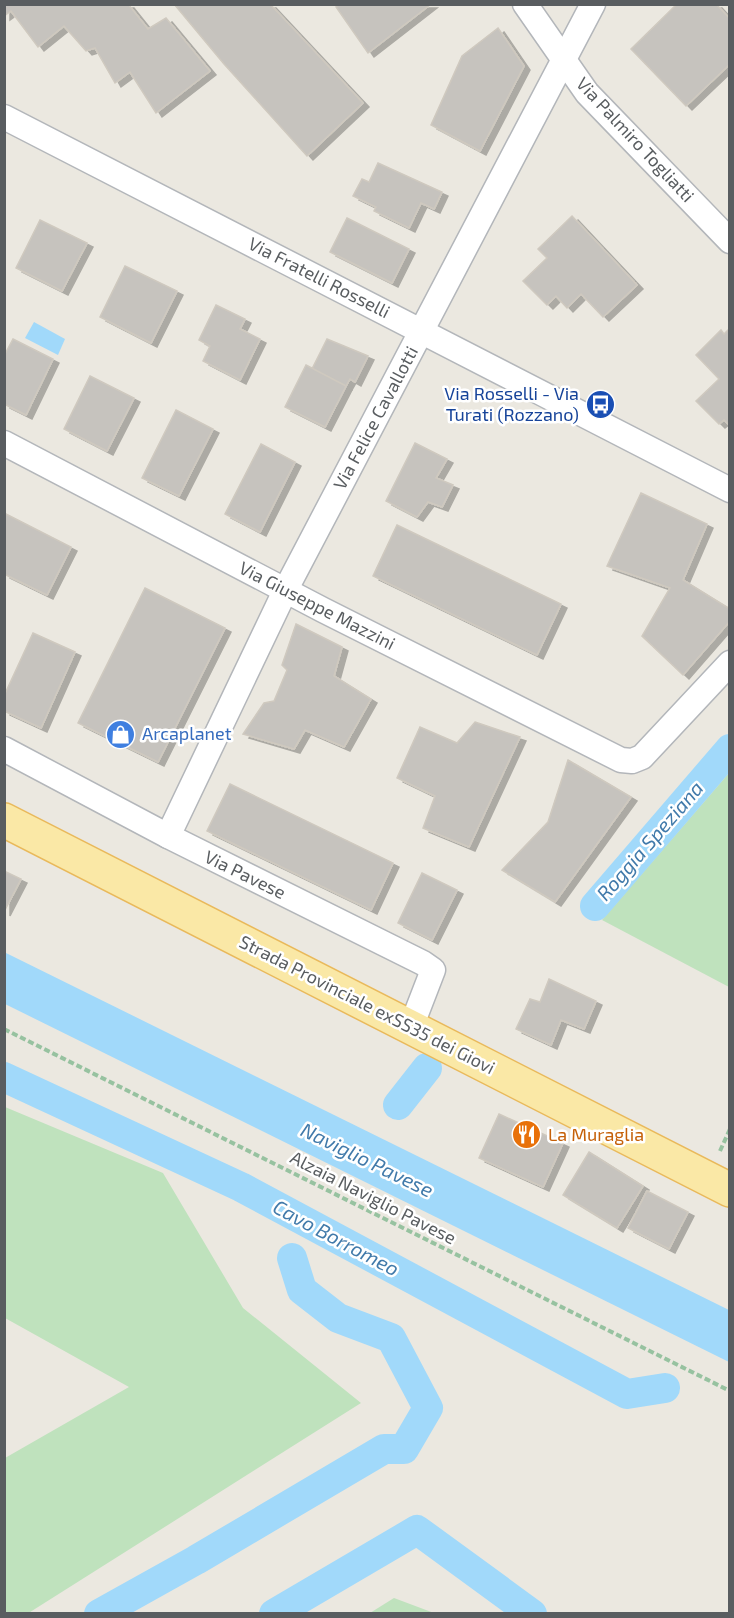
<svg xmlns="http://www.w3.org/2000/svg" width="734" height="1618" viewBox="0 0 734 1618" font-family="'Exo 2',sans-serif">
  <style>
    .green { fill: #bfe2bd }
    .water { fill: #a1d9fa }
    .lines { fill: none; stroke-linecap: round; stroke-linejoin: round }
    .canal { stroke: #a1d9fa; stroke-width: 30 }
    .building { fill: #c6c3be; stroke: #cfc9bf; stroke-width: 1.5; filter: url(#shadow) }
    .street-casing { stroke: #b3b6ba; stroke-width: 27 }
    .primary-casing { stroke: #e9b95b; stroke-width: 36 }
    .path { stroke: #97c2a0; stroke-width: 4; stroke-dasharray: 6 3; stroke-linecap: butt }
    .street { stroke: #fff; stroke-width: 24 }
    .primary { stroke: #fae8a6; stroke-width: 33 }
    .labels { text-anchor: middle; stroke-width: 5; stroke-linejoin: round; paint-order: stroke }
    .street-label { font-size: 18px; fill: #595d60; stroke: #fff }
    .transit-label { font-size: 18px; fill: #164399; stroke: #fff; text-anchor: end }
    .shop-label { font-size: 18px; fill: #366cbe; stroke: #fff; text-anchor: start }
    .food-label { font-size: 18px; fill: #c56008; stroke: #fff; text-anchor: start }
    .water-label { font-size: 20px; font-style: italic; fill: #417aaa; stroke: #fff }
  </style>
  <defs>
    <filter id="shadow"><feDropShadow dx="6" dy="4" stdDeviation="0" flood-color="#0004"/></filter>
  </defs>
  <rect width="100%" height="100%" fill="#ebe8e0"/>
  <g class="green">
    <polygon points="729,773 729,987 602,920"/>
    <polygon points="5,1107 163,1173 243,1308 361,1403 27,1614 5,1613 5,1458 129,1387 5,1318"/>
    <polygon points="394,1598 434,1613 370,1613"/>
  </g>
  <g class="water">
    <polygon points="34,322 65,339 58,355 25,338"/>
    <polygon points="4,952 729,1310 729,1362 5,1004"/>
  </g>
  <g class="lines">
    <g class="canal">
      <polyline points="595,906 730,749"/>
      <polyline points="4,1077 241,1187 627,1394 665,1388"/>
      <polyline points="398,1105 427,1068"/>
      <polyline points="99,1614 196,1560 384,1449 404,1449 428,1408 391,1338 338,1318 302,1290 292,1258"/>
      <polyline points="274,1614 417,1530 532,1614"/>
    </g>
  </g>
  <g class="building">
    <polygon points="4,4 128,4 148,29 166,18 210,71 156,113 130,72 115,83 95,48 86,51 64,26 38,47 11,11 4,16"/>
    <polygon points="174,4 270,4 363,103 307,156 224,64"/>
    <polygon points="340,4 431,4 368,53 336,7"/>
    <polygon points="677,4 716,4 730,19 730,64 686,106 631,49"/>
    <polygon points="498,28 524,66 480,151 431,125 462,56"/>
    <polygon points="378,163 442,192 434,209 421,203 409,228 374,211 376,207 353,196 362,179 369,182"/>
    <polygon points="572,216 637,285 603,317 581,294 567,308 556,296 547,305 523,281 547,258 538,249"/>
    <polygon points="347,218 409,249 392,283 330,252"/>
    <polygon points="40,220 87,243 62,291 16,268"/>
    <polygon points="125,266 177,291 151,343 100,317"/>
    <polygon points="216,305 245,319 240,329 260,339 240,380 203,361 210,346 199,340"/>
    <polygon points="730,328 730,426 724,420 719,424 696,401 719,379 696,355 721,330 724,334"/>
    <polygon points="13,339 53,359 26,415 4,404 4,356"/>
    <polygon points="327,339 368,356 355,382 350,379 346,386 312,369"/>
    <polygon points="306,365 346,386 325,427 285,407"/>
    <polygon points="90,376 134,398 107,451 64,429"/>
    <polygon points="176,410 213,429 179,496 142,478"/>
    <polygon points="415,443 447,459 436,478 453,485 442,507 428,502 417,517 386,501"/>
    <polygon points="261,444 295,462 260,532 225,514"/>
    <polygon points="641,493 707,524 683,580 730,609 730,621 683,675 642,636 670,588 607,566"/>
    <polygon points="4,513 71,547 47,595 4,574"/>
    <polygon points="397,525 561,604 537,655 373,576"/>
    <polygon points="145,588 225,628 158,762 78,723"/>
    <polygon points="296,624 342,647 334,676 371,699 344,747 305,730 294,749 243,734 264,703 274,701 287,670 282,665"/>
    <polygon points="33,633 75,652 41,728 4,711 4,696"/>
    <polygon points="475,722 520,737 469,847 423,828 435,796 397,778 420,727 457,743"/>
    <polygon points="568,760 631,797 555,902 502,870 548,822"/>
    <polygon points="230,784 393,863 371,910 207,831"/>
    <polygon points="4,871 21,879 4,912"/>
    <polygon points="422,873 457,890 432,940 398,923"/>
    <polygon points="549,979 596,1001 584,1029 561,1020 551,1045 516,1029 530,999 540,1002"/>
    <polygon points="499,1114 563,1143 543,1187 479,1158"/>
    <polygon points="589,1152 643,1186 617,1228 563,1195"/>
    <polygon points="647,1191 688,1212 669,1249 628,1228"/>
  </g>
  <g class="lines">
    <defs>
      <g id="street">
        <polyline points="525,4 587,93 730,241"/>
        <polyline points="4,117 730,490"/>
        <polyline points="4,443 323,610 621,760 632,761 642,757 730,663"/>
        <polyline points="4,749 168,836 423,963 433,970 411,1027"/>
        <polyline points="168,836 286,589 593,4"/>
      </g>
      <polyline id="primary" points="4,820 730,1190"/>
    </defs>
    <use href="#street" class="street-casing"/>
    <use href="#primary" class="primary-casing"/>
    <g class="path">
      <polyline points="4,1029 730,1391"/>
      <polyline points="720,1151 730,1129"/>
    </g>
    <use href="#street" class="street"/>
    <use href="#primary" class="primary"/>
  </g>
  <defs>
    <symbol id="bus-disc" viewBox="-11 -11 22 22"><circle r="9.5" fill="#1a4fb4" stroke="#fff"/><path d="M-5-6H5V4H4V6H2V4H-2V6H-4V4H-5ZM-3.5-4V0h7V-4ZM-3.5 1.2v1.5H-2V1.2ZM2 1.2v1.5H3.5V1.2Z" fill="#fff"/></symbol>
    <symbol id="shop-disc" viewBox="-11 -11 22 22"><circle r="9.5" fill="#3f7fe0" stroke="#fff"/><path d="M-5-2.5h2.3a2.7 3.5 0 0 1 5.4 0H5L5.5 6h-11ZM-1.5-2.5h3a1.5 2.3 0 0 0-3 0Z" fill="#fff"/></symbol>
    <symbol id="restaurant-disc" viewBox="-11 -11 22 22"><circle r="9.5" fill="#e8710a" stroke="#fff"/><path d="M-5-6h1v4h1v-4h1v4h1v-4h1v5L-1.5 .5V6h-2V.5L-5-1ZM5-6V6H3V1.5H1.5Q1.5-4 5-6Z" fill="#fff"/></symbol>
  </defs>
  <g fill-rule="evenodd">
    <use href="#bus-disc" x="584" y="388" width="33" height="33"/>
    <use href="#shop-disc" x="104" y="718" width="33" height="33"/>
    <use href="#restaurant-disc" x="510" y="1118" width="33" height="33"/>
  </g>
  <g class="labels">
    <g class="street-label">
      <text transform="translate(635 140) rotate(47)" y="6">Via Palmiro Togliatti</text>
      <text transform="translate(319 278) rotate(27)" y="6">Via Fratelli Rosselli</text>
      <text transform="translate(376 418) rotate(-62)" y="6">Via Felice Cavallotti</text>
      <text transform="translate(317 606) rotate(27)" y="6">Via Giuseppe Mazzini</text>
      <text transform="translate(245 875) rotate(26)" y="6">Via Pavese</text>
      <text transform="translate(367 1005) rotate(27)" y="6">Strada Provinciale exSS35 dei Giovi</text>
      <text transform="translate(373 1198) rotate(27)" y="6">Alzaia Naviglio Pavese</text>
    </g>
    <g class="transit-label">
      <text x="579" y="400">Via Rosselli - Via<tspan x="579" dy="21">Turati (Rozzano)</tspan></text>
    </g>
    <g class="shop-label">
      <text x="142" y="740">Arcaplanet</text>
    </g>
    <g class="food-label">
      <text x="548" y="1141">La Muraglia</text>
    </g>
    <g class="water-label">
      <text transform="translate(650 841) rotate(-49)" y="7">Roggia Speziana</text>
      <text transform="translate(367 1160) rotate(26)" y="7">Naviglio Pavese</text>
      <text transform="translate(336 1238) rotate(28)" y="7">Cavo Borromeo</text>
    </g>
  </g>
  <rect width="734" height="1618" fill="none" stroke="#595d60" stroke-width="12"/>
</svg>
